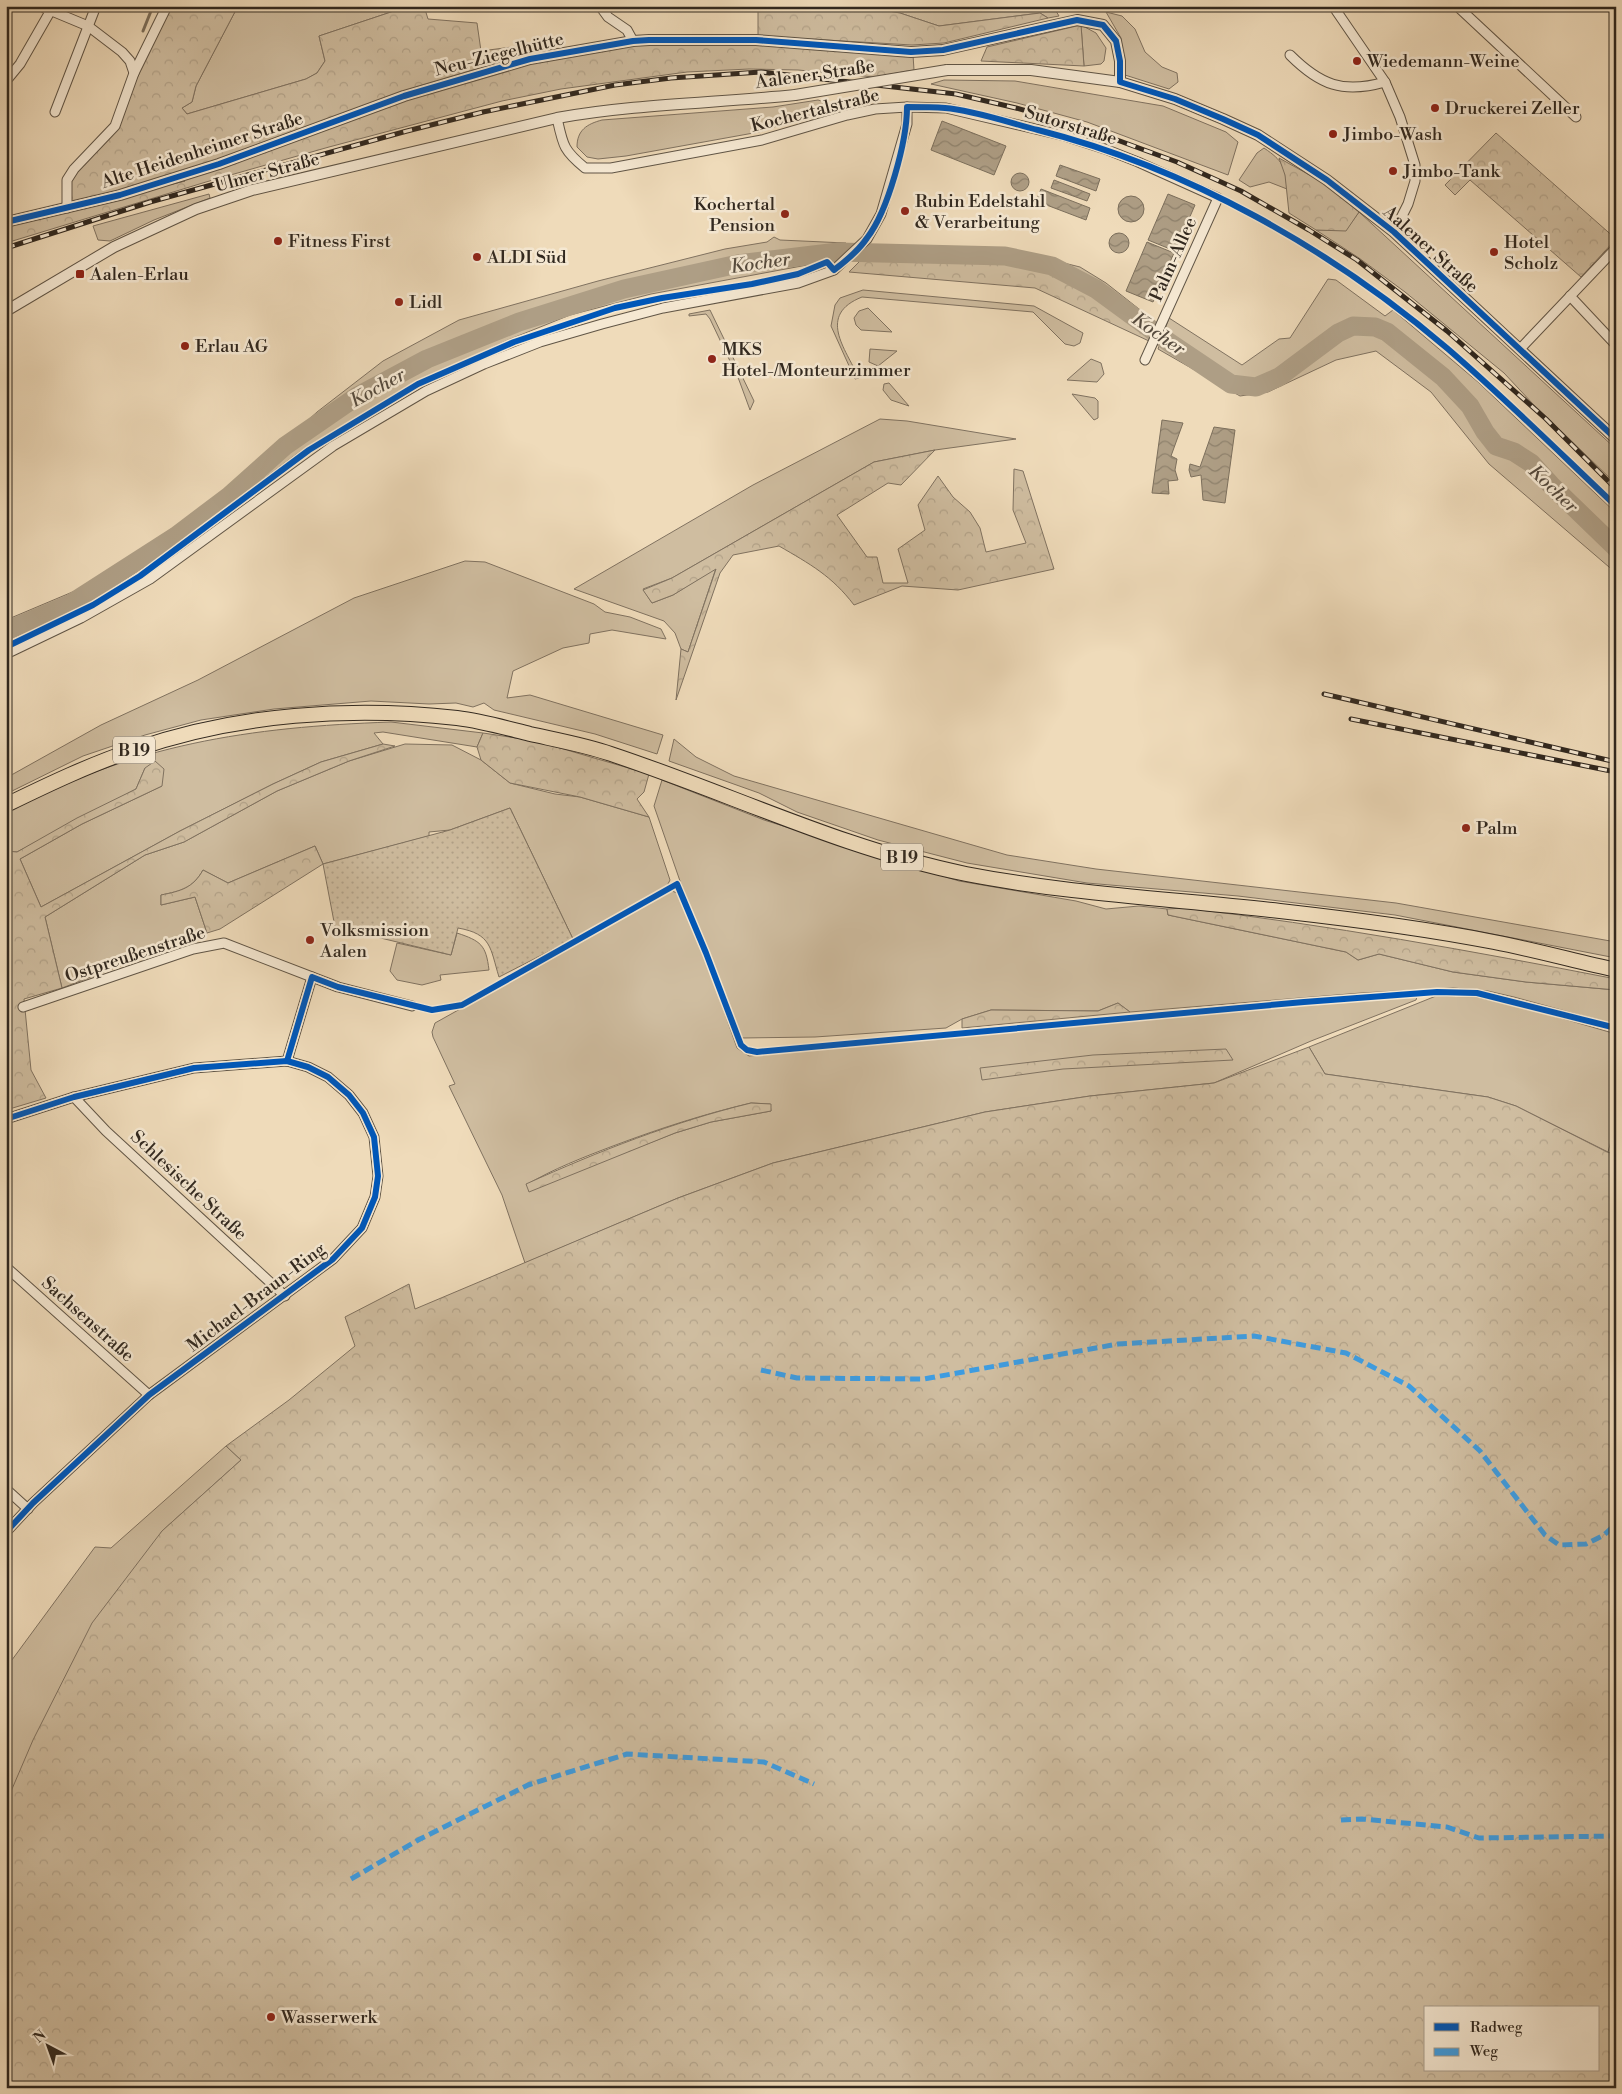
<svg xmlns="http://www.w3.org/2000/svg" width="1622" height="2094" viewBox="0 0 1622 2094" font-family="'Libre Bodoni',serif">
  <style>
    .grass { fill: #cfbda0; stroke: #807260; fill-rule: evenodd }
    .forest { fill: url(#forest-crowns); stroke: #807260; fill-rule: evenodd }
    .garden { fill: url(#garden-dots); stroke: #807260 }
    .water { fill: url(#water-waves); stroke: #7c6f5c }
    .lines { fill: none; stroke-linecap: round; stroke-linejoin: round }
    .stream { stroke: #7c6f5c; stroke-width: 3 }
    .river { stroke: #ae9e85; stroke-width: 19 }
    .minor-casing { stroke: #605546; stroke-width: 11 }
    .tertiary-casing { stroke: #605546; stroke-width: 12 }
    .trunk-casing { stroke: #31281f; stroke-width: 16 }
    .minor { stroke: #f5e8d2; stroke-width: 9 }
    .tertiary { stroke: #f5e8d2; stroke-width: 10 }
    .trunk { stroke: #efdbba; stroke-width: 14 }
    .rail-casing { stroke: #31281f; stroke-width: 5 }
    .rail { stroke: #f5e8d2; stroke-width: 3; stroke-dasharray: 9; stroke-linecap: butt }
    .tertiary-bridge-casing { stroke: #605546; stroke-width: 12; stroke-linecap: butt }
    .tertiary-bridge { stroke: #f5e8d2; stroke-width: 10 }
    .quiet { stroke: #3e9ce0; stroke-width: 5; stroke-dasharray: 10 5; stroke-linecap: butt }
    .cycleway-casing { stroke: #f5e8d2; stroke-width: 9 }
    .cycleway { stroke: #0057b8; stroke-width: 6 }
    .poi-dot { fill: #8f2418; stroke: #f5e8d2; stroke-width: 2 }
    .labels { text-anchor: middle; stroke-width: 5; stroke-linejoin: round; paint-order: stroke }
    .shield { fill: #f5e8d2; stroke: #6c6255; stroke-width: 1 }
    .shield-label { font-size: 16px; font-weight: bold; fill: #31281f }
    .street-label { font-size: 18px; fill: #31281f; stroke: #f5e8d2 }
    .poi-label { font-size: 18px; fill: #31281f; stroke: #f5e8d2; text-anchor: start }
    .water-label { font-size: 19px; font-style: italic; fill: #564b3e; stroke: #f5e8d2 }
  </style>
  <defs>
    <pattern id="forest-crowns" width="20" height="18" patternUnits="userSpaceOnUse" patternTransform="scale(1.25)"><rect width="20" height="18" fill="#cfbda0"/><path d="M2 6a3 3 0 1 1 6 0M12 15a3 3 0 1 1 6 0" fill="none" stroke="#b2a289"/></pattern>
    <pattern id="garden-dots" width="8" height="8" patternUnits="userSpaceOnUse" patternTransform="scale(1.25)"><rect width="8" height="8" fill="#cfbda0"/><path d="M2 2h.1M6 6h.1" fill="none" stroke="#b2a289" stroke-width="1.8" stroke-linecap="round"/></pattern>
    <pattern id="water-waves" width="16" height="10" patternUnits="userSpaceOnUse" patternTransform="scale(1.25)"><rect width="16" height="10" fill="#ae9e85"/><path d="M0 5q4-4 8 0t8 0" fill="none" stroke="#8e816c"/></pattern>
  </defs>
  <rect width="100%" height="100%" fill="#efdbba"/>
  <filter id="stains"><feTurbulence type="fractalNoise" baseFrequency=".004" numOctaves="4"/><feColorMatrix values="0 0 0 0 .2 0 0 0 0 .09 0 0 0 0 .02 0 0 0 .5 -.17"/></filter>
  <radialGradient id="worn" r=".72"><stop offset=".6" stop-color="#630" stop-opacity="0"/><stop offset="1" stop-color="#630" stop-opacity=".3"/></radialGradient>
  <g class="grass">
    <polygon points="238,6 409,6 319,36 325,61 317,73 306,79 187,114 182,108 192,102 196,86"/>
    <polygon points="860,6 1050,6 1052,8 1053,6 1059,16 1048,18 1040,13 939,26 900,13"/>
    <polygon points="1106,12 1122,16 1135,29 1145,52 1162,67 1177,73 1178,82 1169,89 1125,75 1121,38"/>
    <polygon points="1081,25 1096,33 1106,48 1104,61 1101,64 1084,66"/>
    <polygon points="944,80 1015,81 1163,106 1226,132 1238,142 1228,175 1087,122 1017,103 931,84"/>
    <path d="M818,100L838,106L759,132L626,156L598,159L587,157L577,147C577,130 587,124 602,120L773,107Z"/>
    <path d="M1264,148C1283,161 1285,166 1287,189L1269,182L1250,187L1239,180L1257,153Z"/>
    <polygon points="209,194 210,198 154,220 110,241 98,240 93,226"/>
    <polygon points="1359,212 1616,449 1616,484 1533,404 1504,373 1405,292 1359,258 1316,230 1346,230"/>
    <polygon points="774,237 780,240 846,243 841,249 818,263 651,294 570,315 508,340 406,387 298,453 165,553 94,600 6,639 6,620 89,585 231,490 317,412 383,361 459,320 598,281 725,249 767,242"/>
    <polygon points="1328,279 1336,280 1385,316 1393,310 1478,382 1616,513 1616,573 1489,464 1431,392 1376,351 1336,360 1268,392 1240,396 1158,349 1169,318 1242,365 1279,339 1290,338"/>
    <path d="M863,290L1034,306L1083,333L1080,343L1074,346L1065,344L1033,312L862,297C817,315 845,348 859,378L855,379L831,326L835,305L840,298Z"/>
    <polygon points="868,308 892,332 861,330 856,325 854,318 859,311"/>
    <polygon points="710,310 754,401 750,410 739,380 710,319 706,314 689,316 689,314"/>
    <polygon points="870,349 897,351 878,366 869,362"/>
    <polygon points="1091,359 1101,363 1104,374 1097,382 1067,380"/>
    <polygon points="889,383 909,406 891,400 883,390 884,384"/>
    <polygon points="1072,394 1095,398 1098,401 1098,418 1094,420"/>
    <polygon points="880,419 907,421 1016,439 935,450 874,462 672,578 643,589 652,603 673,595 716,568 688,652 681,649 675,633 664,621 574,589 753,485"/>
    <polygon points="465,561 485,562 594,604 605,612 630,617 661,629 666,639 612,630 590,634 589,643 563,648 513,671 507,698 530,695 663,735 657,754 595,734 494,710 484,703 473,707 456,703 429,704 371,701 274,709 201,720 145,735 83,756 6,794 6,778 101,725 198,680 354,598"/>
    <path d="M391,722L483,733L477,747L383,732L374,733L383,744L321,762L273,784L180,831L41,907L20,859L82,824L162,786L145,768L136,789L17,852L6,851V813C132,744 250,727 391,722Z"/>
    <polygon points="674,739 696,757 734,776 1007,855 1096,869 1396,903 1616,942 1616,958 1395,915 1238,896 1087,883 967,863 878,840 797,812 759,793 669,761"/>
    <path d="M405,744L452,745L481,760L510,783L555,794L580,797L649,817L670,880L667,886L573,939L510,808L450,830L429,832V836L323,864L315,846L228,883L203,870C193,888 181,891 161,895V905L195,897L207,933L62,988L45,917L145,855L184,842L277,791L349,761Z"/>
    <polygon points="662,780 764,820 959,881 1076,901 1106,909 1139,906 1167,909 1168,915 1346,952 1358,960 1379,954 1453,972 1526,982 1616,990 1616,1025 1514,997 1488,991 1453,988 1361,993 1130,1012 1118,1003 1098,1011 991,1010 962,1019 946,1028 815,1037 742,1038 680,881 654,806"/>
    <path d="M672,891L677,893L704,954L737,1048L749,1056L1220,1009L1417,997L1416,1000L1311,1041L1214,1083L1090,1096L985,1112L773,1163L678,1198L525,1263L502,1195L449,1086L455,1084L433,1037L432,1032L435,1023ZM751,1103L770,1104L771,1111L711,1122L675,1133L585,1168L526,1185C553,1169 584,1157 613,1146C658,1129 704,1114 751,1103Z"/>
    <path d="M457,933C481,941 486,945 489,970L440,975L441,980L422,985L397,980L390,971L397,943L451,955Z"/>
    <polygon points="1436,996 1478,997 1530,1009 1616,1034 1616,1123 1608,1152 1516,1106 1488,1097 1325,1074 1309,1047"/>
    <polygon points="226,1446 241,1460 162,1531 6,1809 6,1668 95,1547 111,1548"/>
  </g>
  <g class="forest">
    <polygon points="163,6 238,6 196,86 192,102 182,108 187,114 306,79 317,73 325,61 319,36 409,6 424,6 428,19 477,23 481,51 535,44 530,59 532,63 634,45 756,44 913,55 914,70 874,77 798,70 749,69 687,72 561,89 502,101 329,147 206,182 6,243 6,224 185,181 67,208 67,180 115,127"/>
    <polygon points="758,6 860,6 900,13 939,26 1040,13 1048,18 944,43 912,45 758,36"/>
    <polygon points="1081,25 1084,66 981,61 987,47"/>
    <polygon points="1496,133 1616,239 1581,277 1470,180 1455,195 1445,185"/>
    <polygon points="1279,158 1324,183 1359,212 1346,231 1316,230 1289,213 1285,175"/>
    <polygon points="874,247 1012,250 1080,267 1106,283 1153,320 1149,341 1035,288 849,272"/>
    <path d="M935,450L901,485L888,483L837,515L867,557H877L883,583H908L898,549L925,530L918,505L938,476L953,497L970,512L980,528L986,552L1026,543L1013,510L1014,469L1023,471L1054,569L958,590L902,586L854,605C832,576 810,564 779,546L733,555L720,573L676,700L681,649L688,652L716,569L673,595L652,603L643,590L672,578L874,462Z"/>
    <polygon points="483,733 536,741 649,774 644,792 637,799 649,817 580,797 510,783 481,760 477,747"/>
    <polygon points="383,744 395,746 349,761 277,791 184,842 145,855 45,917 62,988 24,999 31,1070 46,1098 6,1110 6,851 17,852 77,818 136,789 145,768 155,761 164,769 162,786 82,824 20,859 41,907 180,831 273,784 321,762"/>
    <path d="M315,846L323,864L220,929L207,933L195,897L161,905V895C181,891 193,888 203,870L228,883Z"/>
    <path d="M1184,908C1329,925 1472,951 1616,979V990L1526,982L1453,972L1379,954L1358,960L1346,952L1168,915L1167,909Z"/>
    <polygon points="1118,1003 1130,1012 962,1028 962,1019 991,1010 1098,1011"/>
    <path d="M1309,1047L1325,1074L1488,1097L1516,1106L1607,1152L1616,1154V2088H6V1803L33,1740L92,1623L162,1531L241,1460L226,1446L289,1400L355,1346L345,1317L409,1284L415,1309L678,1198L773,1163L985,1112L1090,1096L1214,1083ZM1426,2008H1598V2070H1426Z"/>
    <polygon points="1226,1049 1233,1060 1063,1069 982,1080 980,1068 1093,1055"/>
    <path d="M751,1103L771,1104V1111L711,1122L675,1133L529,1192L526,1184C599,1151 673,1122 751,1103Z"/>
  </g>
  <path class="garden" d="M510,808L573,939L499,977C490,948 492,934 458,928L451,955L335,927L323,864L450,830Z"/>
  <g class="water">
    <polygon points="942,121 1006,146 994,175 931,150"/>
    <polygon points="1060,165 1100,179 1096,191 1056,176"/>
    <circle cx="1020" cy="182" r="9"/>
    <polygon points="1054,180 1090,194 1087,201 1051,188"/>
    <polygon points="1041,189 1090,208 1086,220 1036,201"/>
    <polygon points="1168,194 1195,205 1175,251 1148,240"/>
    <circle cx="1131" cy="209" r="13"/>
    <circle cx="1119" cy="243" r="10"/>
    <polygon points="1147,242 1174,253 1153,302 1126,291"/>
    <polygon points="1162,420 1183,423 1171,456 1177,459 1175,470 1178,480 1168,481 1169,494 1152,493"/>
    <polygon points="1214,427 1235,430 1225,503 1203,500 1201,475 1191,477 1189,470 1190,464 1200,467"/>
  </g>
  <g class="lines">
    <g class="stream">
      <polyline points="143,31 153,6"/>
      <polyline points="1167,347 1167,341"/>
    </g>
    <polyline class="river" points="6,631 70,604 176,536 229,496 285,446 356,397 427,359 519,322 624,289 738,264 838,252 1005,256 1052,266 1096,289 1167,341 1231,384 1256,387 1279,377 1338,333 1353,326 1375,327 1387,332 1443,377 1470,406 1485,432 1496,446 1514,452 1531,463 1551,485 1616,548"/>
    <defs>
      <g id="minor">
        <polyline points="40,6 88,26 122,52 130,61 134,73 115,126 74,169 67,180 67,208"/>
        <polyline points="600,6 608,17 627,30 633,41"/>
        <polyline points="1333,6 1385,82 1400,117 1415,165 1415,181 1408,204 1394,232"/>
        <polyline points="1457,6 1576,117"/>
        <path d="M1290,55C1320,85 1343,94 1385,82"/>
        <polyline points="134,73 167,6"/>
        <polyline points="6,81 20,64 51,10"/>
        <polyline points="55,112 96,6"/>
        <path d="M557,118C563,145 563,150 585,168H611L762,140L847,115L875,109L907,107L946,108L1065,136L1105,149L1138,162L1218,198L1145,360"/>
        <polyline points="1570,296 1616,345"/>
        <polyline points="1520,349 1616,248"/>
        <polyline points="6,654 81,618 150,579 333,446 426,391 484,364 540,342 602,324 663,308 798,283 834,270 867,239 881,214 907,124 907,107"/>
        <polyline points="23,1007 193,949 224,943 338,987 412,1006"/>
        <polyline points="287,1061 312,977"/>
        <polyline points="74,1097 106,1131 285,1296"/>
        <polyline points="6,1119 74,1097 194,1068 287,1061 308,1067 328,1077 349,1095 363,1113 374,1137 378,1176 375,1197 362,1228 333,1259 149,1395 33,1503 6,1532"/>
        <polyline points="6,1267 149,1395"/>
        <polyline points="6,1489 28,1509"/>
      </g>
      <g id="tertiary">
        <polyline points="947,70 1031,70 1120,82 1175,99 1223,119 1258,135 1327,180 1394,232 1616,439"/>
        <polyline points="6,222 120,195 219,164 404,96 530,59 633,41 649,40 756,40 911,52 943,50 1077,20 1103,25 1116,41 1120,61 1120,82"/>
        <path d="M6,311L114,247L196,209L252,190L557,118C635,104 716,103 795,95"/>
      </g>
      <path id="trunk" d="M6,805C49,784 91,764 136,749C237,714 351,706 457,718C482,721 506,728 530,734C557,740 585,745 611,754C729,793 843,849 966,874C1069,894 1175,899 1280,911C1351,919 1423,928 1494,942C1535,950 1575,961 1616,970"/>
    </defs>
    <use href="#minor" class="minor-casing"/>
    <use href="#tertiary" class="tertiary-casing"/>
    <use href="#trunk" class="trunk-casing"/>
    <use href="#minor" class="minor"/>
    <use href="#tertiary" class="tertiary"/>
    <use href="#trunk" class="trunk"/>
    <defs>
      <g id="rail">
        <polyline points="6,248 150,202 407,131 483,112 615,85 671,78 761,72 956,94 1016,108 1079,126 1177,162 1241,191 1309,230 1357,260 1447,331 1546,419 1616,489"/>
        <polyline points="1324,694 1616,762"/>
        <polyline points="1351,719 1616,772"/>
      </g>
    </defs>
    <use href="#rail" class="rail-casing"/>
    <use href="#rail" class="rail"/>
    <defs>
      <polyline id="tertiary-bridge" points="795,95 947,70"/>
    </defs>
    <use href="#tertiary-bridge" class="tertiary-bridge-casing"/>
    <use href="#tertiary-bridge" class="tertiary-bridge"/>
    <g class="quiet">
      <polyline points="1615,1151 1616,1151"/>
      <polyline points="761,1370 797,1378 924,1379 1118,1344 1254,1336 1346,1353 1409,1386 1480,1451 1545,1535 1559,1545 1586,1544 1604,1535 1616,1524"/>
      <polyline points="1341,1820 1362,1819 1447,1827 1479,1838 1616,1836"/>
      <polyline points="351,1879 420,1839 528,1785 627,1754 764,1762 814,1784"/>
    </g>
    <defs>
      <g id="cycleway">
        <polyline points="6,222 120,195 219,164 404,96 530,59 633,41 649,40 756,40 911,52 943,50 1077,20 1103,25 1116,41 1120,61 1120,82 1175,99 1223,119 1258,135 1327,180 1394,232 1616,439"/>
        <path d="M6,647L93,605L140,576L309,450L418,384L514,342L615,308L662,298L752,284L798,274L827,262L834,270C846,261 859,250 867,238C888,211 907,141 907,107C920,107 933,107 945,108C973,110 1010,123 1038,130C1188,168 1331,249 1448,349C1506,399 1560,453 1616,506"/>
        <polyline points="287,1061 312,977 338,987 432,1010 462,1005 677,884 706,953 741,1045 747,1050 757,1052 1304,1002 1437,992 1477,993 1616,1028"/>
        <polyline points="6,1119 74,1097 194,1068 287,1061 308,1067 328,1077 349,1095 363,1113 374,1137 378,1176 375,1197 362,1228 333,1259 149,1395 33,1503 6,1532"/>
      </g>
    </defs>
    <use href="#cycleway" class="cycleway-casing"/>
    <use href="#cycleway" class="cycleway"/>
  </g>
  <g class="poi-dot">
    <circle cx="1357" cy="61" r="5"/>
    <circle cx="1435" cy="108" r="5"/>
    <circle cx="1333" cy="134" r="5"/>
    <circle cx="1393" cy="171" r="5"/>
    <circle cx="905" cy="211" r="5"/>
    <circle cx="785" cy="214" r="5"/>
    <circle cx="278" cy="241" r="5"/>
    <circle cx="1494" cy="252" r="5"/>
    <circle cx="477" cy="257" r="5"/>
    <rect x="75" y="269" width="10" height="10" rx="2.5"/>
    <circle cx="399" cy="302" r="5"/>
    <circle cx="185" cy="346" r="5"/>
    <circle cx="712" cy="359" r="5"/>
    <circle cx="1466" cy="828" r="5"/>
    <circle cx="310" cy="940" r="5"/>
    <circle cx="271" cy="2017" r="5"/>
  </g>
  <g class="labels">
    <g class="shield">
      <rect x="113" y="736.5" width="42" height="27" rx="4"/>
      <rect x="881" y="843.5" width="42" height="27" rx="4"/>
    </g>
    <g class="shield-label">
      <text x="134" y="756">B 19</text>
      <text x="902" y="863">B 19</text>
    </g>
    <g class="street-label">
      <text transform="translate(499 54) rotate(-14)" y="6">Neu-Ziegelhütte</text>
      <text transform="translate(815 74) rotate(-8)" y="6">Aalener Straße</text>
      <text transform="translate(815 110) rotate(-14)" y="6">Kochertalstraße</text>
      <text transform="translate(1071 125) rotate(17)" y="6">Sutorstraße</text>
      <text transform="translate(202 150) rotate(-18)" y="6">Alte Heidenheimer Straße</text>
      <text transform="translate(267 172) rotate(-15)" y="6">Ulmer Straße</text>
      <text transform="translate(1431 249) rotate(42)" y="6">Aalener Straße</text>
      <text transform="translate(1173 259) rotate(-66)" y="6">Palm-Allee</text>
      <text transform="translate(135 954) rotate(-18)" y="6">Ostpreußenstraße</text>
      <text transform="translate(189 1185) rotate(43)" y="6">Schlesische Straße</text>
      <text transform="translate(256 1297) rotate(-37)" y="6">Michael-Braun-Ring</text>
      <text transform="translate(88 1319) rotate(42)" y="6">Sachsenstraße</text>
    </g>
    <g class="poi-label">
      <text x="1367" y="67">Wiedemann-Weine</text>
      <text x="1445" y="114">Druckerei Zeller</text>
      <text x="1343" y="140">Jimbo-Wash</text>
      <text x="1403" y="177">Jimbo-Tank</text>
      <text x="915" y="207">Rubin Edelstahl<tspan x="915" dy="21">&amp; Verarbeitung</tspan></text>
      <text x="775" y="210" text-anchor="end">Kochertal<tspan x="775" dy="21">Pension</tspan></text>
      <text x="288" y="247">Fitness First</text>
      <text x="1504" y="248">Hotel<tspan x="1504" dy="21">Scholz</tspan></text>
      <text x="487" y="263">ALDI Süd</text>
      <text x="90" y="280">Aalen-Erlau</text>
      <text x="409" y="308">Lidl</text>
      <text x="195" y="352">Erlau AG</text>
      <text x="722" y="355">MKS<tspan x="722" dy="21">Hotel-/Monteurzimmer</tspan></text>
      <text x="1476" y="834">Palm</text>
      <text x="320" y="936">Volksmission<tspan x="320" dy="21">Aalen</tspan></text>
      <text x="281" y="2023">Wasserwerk</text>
    </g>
    <g class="water-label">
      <text transform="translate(760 262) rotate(-8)" y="7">Kocher</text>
      <text transform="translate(1159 333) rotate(35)" y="7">Kocher</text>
      <text transform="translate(377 387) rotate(-29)" y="7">Kocher</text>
      <text transform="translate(1554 488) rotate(44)" y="7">Kocher</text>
    </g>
  </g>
  <rect width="1622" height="2094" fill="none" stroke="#efdbba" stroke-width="25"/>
  <rect x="8" y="8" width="1607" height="2079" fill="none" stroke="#31281f" stroke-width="2.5"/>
  <rect x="12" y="12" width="1597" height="2069" fill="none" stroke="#31281f"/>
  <rect x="1424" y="2006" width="175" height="65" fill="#f5e8d2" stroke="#a79b8a"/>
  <rect x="1434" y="2023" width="25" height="8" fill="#0057b8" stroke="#a79b8a"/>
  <text x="1470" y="2032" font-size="15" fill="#31281f">Radweg</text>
  <rect x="1434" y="2048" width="25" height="8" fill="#3e9ce0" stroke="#a79b8a"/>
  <text x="1470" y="2056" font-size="15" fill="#31281f">Weg</text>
  <g transform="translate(48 2046) rotate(319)" stroke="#f5e8d2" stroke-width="4" paint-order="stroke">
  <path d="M0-4L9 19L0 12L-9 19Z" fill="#31281f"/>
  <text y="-8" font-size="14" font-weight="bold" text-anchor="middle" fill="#31281f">N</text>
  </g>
  <rect width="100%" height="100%" filter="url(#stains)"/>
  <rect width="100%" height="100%" fill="url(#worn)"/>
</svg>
